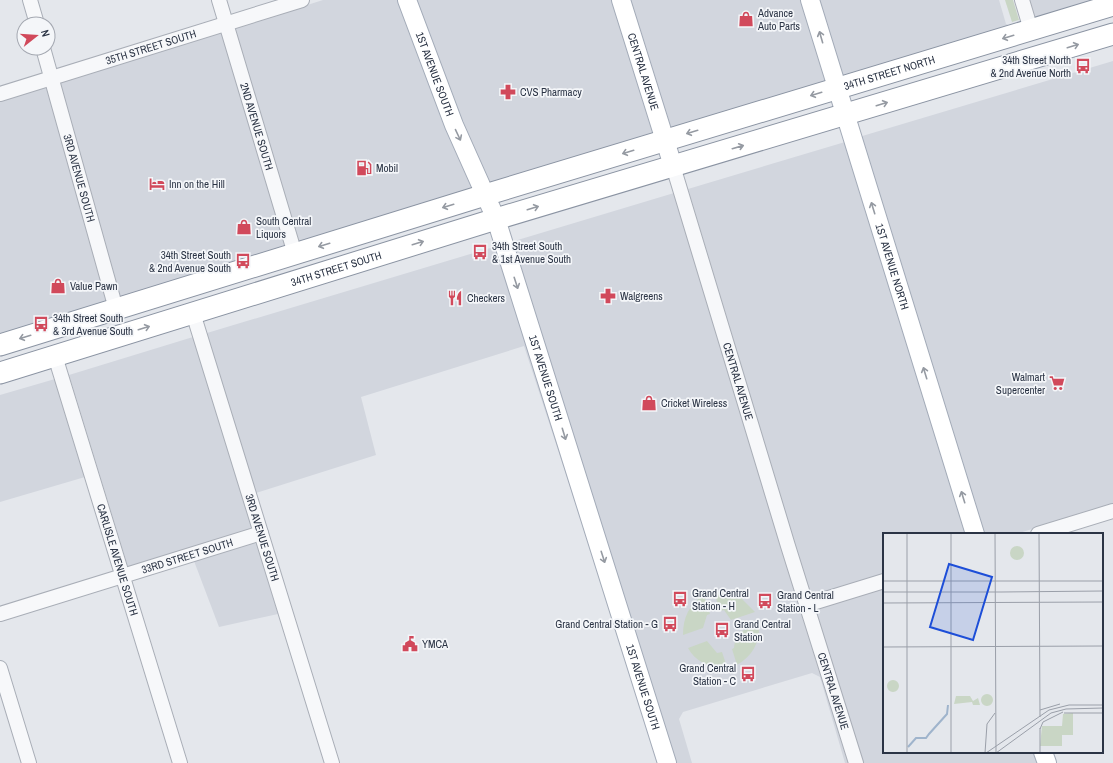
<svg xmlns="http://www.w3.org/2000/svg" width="1113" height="763" viewBox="0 0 1113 763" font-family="'Archivo Narrow',sans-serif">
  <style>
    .built { fill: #d2d6de }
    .green { fill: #c9d6c5 }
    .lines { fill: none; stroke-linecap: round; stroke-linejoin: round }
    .minor-casing { stroke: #a9aeb7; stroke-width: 16 }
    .major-casing { stroke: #a3abb8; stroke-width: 20 }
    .highway-casing { stroke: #8b94a3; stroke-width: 23 }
    .minor { stroke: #f7f8fa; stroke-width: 14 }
    .major { stroke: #fff; stroke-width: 18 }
    .highway { stroke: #fff; stroke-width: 21 }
    .oneway { stroke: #959aa2 }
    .labels { text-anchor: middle; stroke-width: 3.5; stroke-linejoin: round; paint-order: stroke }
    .poi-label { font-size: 11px; fill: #2b3445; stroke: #f4f6f9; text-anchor: start }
    .street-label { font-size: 11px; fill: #2b3445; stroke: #f4f6f9 }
    .inset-river { fill: none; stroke: #9fb4cc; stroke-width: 2 }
    .inset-road { fill: none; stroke: #9a9fa9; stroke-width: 1 }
    .view { fill: #1d4ed8; fill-opacity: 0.15; stroke: #1d4ed8; stroke-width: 2 }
    .inset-edge { fill: none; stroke: #2b3445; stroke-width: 2 }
  </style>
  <rect width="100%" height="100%" fill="#e4e7ec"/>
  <g class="built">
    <polygon points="323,0 399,0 475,191 300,245 235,28"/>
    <polygon points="415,0 614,0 657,136 490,186 460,123"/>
    <polygon points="629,0 802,0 827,84 671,132"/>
    <polygon points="818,0 999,0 1006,24 1013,27 841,80"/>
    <polygon points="1029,0 1103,0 1036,21"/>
    <polygon points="221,32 287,250 121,301 60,82"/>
    <polygon points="1113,61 1113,504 1016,534 983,534 859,137"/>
    <polygon points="47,86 107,305 0,338 0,101"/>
    <polygon points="845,142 968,534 884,534 884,574 811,597 688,189"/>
    <polygon points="674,193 801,613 848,763 845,763 820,677 812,673 683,712 679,719 692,763 674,763 511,242"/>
    <polygon points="497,246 637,692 524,346 361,397 376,455 256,493 207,333"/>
    <polygon points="193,337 252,529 128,567 69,375"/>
    <polygon points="55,379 85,477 0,502 0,395"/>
    <polygon points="256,542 278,614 219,627 194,561"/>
    <polygon points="884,588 884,752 1035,752 1038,763 863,763 815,609"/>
  </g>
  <g class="green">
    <polygon points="1005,0 1013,0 1019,20 1012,22"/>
    <polygon points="724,591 740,597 755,612 731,620 724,610 720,611 714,592"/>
    <path d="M704,595L710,614L707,615L703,628L683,635C683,618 689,604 704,595Z"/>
    <path d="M759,625C760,643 752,656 737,665L732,649L734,648L736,633Z"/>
    <path d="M707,641L717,653L722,652L727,667C711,668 696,663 688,648Z"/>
  </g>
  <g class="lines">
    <defs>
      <g id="minor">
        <polyline points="30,0 37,24"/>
        <path id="s1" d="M219,0L295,254"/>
        <polyline points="1022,0 1031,30"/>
        <path id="s2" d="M43,48L116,309"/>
        <path id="s3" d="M0,94L302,0"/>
        <path id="s4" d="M673,166L788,546L856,763"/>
        <path id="s5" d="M193,313L332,763"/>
        <path id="s6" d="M55,356L180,763"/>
        <polyline points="1038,534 1113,511"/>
        <polyline points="806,605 884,581"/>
        <path id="s7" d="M0,614L261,533"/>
        <polyline points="0,668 29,763"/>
      </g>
      <g id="major">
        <path id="s8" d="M407,0L454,125L496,219L667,763"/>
        <path id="s9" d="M621,0L673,166"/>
        <path id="s10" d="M810,0L975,534"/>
        <polyline points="1043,752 1047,763"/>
      </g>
      <g id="highway">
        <path id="s11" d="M0,345L485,195L1113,5"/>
        <path id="s12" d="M0,373L496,219L1113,34"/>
      </g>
    </defs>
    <use href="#minor" class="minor-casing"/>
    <use href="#major" class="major-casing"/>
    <use href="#highway" class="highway-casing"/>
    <use href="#minor" class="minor"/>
    <use href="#major" class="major"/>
    <use href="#highway" class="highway"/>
  </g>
  <defs><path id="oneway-shaft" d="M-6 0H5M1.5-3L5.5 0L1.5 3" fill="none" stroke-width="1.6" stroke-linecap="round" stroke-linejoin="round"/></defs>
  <g class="oneway">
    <use href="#oneway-shaft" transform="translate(821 37) rotate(-106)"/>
    <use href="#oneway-shaft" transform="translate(1008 37) rotate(163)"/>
    <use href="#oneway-shaft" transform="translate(1073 46) rotate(-17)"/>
    <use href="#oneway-shaft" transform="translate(816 94) rotate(163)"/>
    <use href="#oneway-shaft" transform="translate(882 104) rotate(-17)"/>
    <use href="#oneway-shaft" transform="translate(692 132) rotate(163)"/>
    <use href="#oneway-shaft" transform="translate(458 135) rotate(65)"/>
    <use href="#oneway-shaft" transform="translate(738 147) rotate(-16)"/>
    <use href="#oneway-shaft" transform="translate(628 152) rotate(163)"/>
    <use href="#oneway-shaft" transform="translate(448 206) rotate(163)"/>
    <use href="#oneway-shaft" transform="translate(533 208) rotate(-17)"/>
    <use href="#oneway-shaft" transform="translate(873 208) rotate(-107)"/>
    <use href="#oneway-shaft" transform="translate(418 243) rotate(-17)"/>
    <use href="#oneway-shaft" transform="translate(324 245) rotate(163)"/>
    <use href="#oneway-shaft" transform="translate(516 283) rotate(72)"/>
    <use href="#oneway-shaft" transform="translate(144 328) rotate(-17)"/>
    <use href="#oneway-shaft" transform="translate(25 337) rotate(163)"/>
    <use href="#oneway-shaft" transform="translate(925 373) rotate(-107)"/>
    <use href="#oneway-shaft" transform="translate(564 434) rotate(73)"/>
    <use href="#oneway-shaft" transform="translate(963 497) rotate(-107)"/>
    <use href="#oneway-shaft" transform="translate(603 557) rotate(72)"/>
  </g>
  <defs>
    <symbol id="shop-bare" viewBox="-9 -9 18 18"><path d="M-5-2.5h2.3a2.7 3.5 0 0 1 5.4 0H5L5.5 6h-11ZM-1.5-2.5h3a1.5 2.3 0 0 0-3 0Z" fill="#d1495b" stroke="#f4f6f9" stroke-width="2.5" paint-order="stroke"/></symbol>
    <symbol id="bus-bare" viewBox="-9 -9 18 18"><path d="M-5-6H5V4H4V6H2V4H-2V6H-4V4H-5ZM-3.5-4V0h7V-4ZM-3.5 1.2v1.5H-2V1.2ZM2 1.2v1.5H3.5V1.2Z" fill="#d1495b" stroke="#f4f6f9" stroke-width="2.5" paint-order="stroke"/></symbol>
    <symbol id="pharmacy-bare" viewBox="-9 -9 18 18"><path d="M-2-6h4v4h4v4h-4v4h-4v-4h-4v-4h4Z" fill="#d1495b" stroke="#f4f6f9" stroke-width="2.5" paint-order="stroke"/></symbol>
    <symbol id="fuel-bare" viewBox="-9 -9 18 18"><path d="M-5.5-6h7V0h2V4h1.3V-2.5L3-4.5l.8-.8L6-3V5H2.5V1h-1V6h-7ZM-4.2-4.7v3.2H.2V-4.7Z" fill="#d1495b" stroke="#f4f6f9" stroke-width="2.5" paint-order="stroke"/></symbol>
    <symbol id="hotel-bare" viewBox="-9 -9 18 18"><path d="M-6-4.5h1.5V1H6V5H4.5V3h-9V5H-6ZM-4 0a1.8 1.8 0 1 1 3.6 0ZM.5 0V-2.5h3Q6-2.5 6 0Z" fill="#d1495b" stroke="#f4f6f9" stroke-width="2.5" paint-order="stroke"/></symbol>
    <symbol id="restaurant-bare" viewBox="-9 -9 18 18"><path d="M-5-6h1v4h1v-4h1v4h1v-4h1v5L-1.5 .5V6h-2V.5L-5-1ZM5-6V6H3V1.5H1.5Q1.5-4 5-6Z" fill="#d1495b" stroke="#f4f6f9" stroke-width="2.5" paint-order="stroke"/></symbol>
    <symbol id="supermarket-bare" viewBox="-9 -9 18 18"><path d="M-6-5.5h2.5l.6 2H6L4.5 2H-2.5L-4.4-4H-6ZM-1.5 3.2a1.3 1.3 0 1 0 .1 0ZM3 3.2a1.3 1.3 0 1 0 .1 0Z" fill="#d1495b" stroke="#f4f6f9" stroke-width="2.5" paint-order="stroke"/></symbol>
    <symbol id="civic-bare" viewBox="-9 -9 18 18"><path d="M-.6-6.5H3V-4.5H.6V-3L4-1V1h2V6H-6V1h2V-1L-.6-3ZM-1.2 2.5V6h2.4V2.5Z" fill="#d1495b" stroke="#f4f6f9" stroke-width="2.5" paint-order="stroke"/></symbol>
  </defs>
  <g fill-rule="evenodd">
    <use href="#shop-bare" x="735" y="8" width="22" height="22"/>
    <use href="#bus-bare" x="1072" y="55" width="22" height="22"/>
    <use href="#pharmacy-bare" x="497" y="81" width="22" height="22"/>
    <use href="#fuel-bare" x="353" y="157" width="22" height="22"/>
    <use href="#hotel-bare" x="146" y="173" width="22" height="22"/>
    <use href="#shop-bare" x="233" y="216" width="22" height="22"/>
    <use href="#bus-bare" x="469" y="241" width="22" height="22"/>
    <use href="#bus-bare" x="232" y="250" width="22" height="22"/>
    <use href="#shop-bare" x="47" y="275" width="22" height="22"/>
    <use href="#pharmacy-bare" x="597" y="285" width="22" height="22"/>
    <use href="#restaurant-bare" x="444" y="287" width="22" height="22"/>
    <use href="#bus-bare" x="30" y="313" width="22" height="22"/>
    <use href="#supermarket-bare" x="1046" y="372" width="22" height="22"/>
    <use href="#shop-bare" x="638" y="392" width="22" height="22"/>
    <use href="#bus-bare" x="669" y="588" width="22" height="22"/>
    <use href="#bus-bare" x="754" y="590" width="22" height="22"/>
    <use href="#bus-bare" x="659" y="613" width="22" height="22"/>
    <use href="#bus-bare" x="711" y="619" width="22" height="22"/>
    <use href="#civic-bare" x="399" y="633" width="22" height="22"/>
    <use href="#bus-bare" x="737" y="663" width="22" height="22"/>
  </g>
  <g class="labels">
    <g class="poi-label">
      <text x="758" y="17">Advance<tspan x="758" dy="13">Auto Parts</tspan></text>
      <text x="1071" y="64" text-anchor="end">34th Street North<tspan x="1071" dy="13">&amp; 2nd Avenue North</tspan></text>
      <text x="520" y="96">CVS Pharmacy</text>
      <text x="376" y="172">Mobil</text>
      <text x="169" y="188">Inn on the Hill</text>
      <text x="256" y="225">South Central<tspan x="256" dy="13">Liquors</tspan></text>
      <text x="492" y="250">34th Street South<tspan x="492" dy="13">&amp; 1st Avenue South</tspan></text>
      <text x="231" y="259" text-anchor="end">34th Street South<tspan x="231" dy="13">&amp; 2nd Avenue South</tspan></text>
      <text x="70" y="290">Value Pawn</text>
      <text x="620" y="300">Walgreens</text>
      <text x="467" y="302">Checkers</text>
      <text x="53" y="322">34th Street South<tspan x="53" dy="13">&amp; 3rd Avenue South</tspan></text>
      <text x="1045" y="381" text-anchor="end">Walmart<tspan x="1045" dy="13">Supercenter</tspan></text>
      <text x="661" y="407">Cricket Wireless</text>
      <text x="692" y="597">Grand Central<tspan x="692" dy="13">Station - H</tspan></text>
      <text x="777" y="599">Grand Central<tspan x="777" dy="13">Station - L</tspan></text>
      <text x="658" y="628" text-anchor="end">Grand Central Station - G</text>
      <text x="734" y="628">Grand Central<tspan x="734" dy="13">Station</tspan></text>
      <text x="422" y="648">YMCA</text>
      <text x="736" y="672" text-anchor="end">Grand Central<tspan x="736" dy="13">Station - C</tspan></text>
    </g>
    <g class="street-label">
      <text dy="4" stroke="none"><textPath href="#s3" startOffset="158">35TH STREET SOUTH</textPath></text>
      <text dy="4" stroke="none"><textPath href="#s9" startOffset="75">CENTRAL AVENUE</textPath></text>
      <text dy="4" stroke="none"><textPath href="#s11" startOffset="930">34TH STREET NORTH</textPath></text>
      <text dy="4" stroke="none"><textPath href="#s8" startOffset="79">1ST AVENUE SOUTH</textPath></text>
      <text dy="4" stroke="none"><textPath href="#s1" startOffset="132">2ND AVENUE SOUTH</textPath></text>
      <text dy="4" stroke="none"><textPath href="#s2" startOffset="135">3RD AVENUE SOUTH</textPath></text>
      <text dy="4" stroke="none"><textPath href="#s10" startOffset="279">1ST AVENUE NORTH</textPath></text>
      <text dy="4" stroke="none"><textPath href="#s12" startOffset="352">34TH STREET SOUTH</textPath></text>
      <text dy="4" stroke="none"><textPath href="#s8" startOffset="403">1ST AVENUE SOUTH</textPath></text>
      <text dy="4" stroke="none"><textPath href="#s4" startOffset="225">CENTRAL AVENUE</textPath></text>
      <text dy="4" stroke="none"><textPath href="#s5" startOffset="235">3RD AVENUE SOUTH</textPath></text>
      <text dy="4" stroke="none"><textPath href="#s7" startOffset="196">33RD STREET SOUTH</textPath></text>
      <text dy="4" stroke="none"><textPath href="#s6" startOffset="213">CARLISLE AVENUE SOUTH</textPath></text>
      <text dy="4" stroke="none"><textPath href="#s8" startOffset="727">1ST AVENUE SOUTH</textPath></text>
      <text dy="4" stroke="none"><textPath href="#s4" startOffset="549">CENTRAL AVENUE</textPath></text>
    </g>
  </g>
  <g transform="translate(883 533)">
    <rect width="220" height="220" fill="#e4e7ec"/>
    <path d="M127 20a7 7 0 1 1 14 0a7 7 0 1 1-14 0ZM4 153a6 6 0 1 1 12 0a6 6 0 1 1-12 0ZM98 167a6 6 0 1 1 12 0a6 6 0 1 1-12 0ZM73,163H87L90,168L95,165L97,172H90L89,169L71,171ZM190,180V202H179V213H157L159,193H179L180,181Z" fill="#c9d6c5"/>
    <path class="inset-river" d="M25,214L33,205H43L46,201L64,181L65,172"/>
    <path class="inset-road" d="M24,0V220M112,0L113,220M156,0L157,184M0,48H220M0,59H68M68,59H118M118,59L220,58M0,70L220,69M0,114L220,113M157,177L177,171M181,180H220M157,196L160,189L180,179M68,220V0M102,220L104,191L112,180M103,220L166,177L186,172H220M113,220L168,180L183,176L220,175M157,220V195"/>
    <path class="view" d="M66,31L109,44L90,107L47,94Z"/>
    <rect width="220" height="220" class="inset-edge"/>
  </g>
  <g transform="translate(36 36) rotate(73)"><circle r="19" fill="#f4f6f9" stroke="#a4a8b1"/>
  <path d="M0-3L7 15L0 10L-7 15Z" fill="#d1495b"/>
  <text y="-6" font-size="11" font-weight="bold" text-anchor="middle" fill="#2b3445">N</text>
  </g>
</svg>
